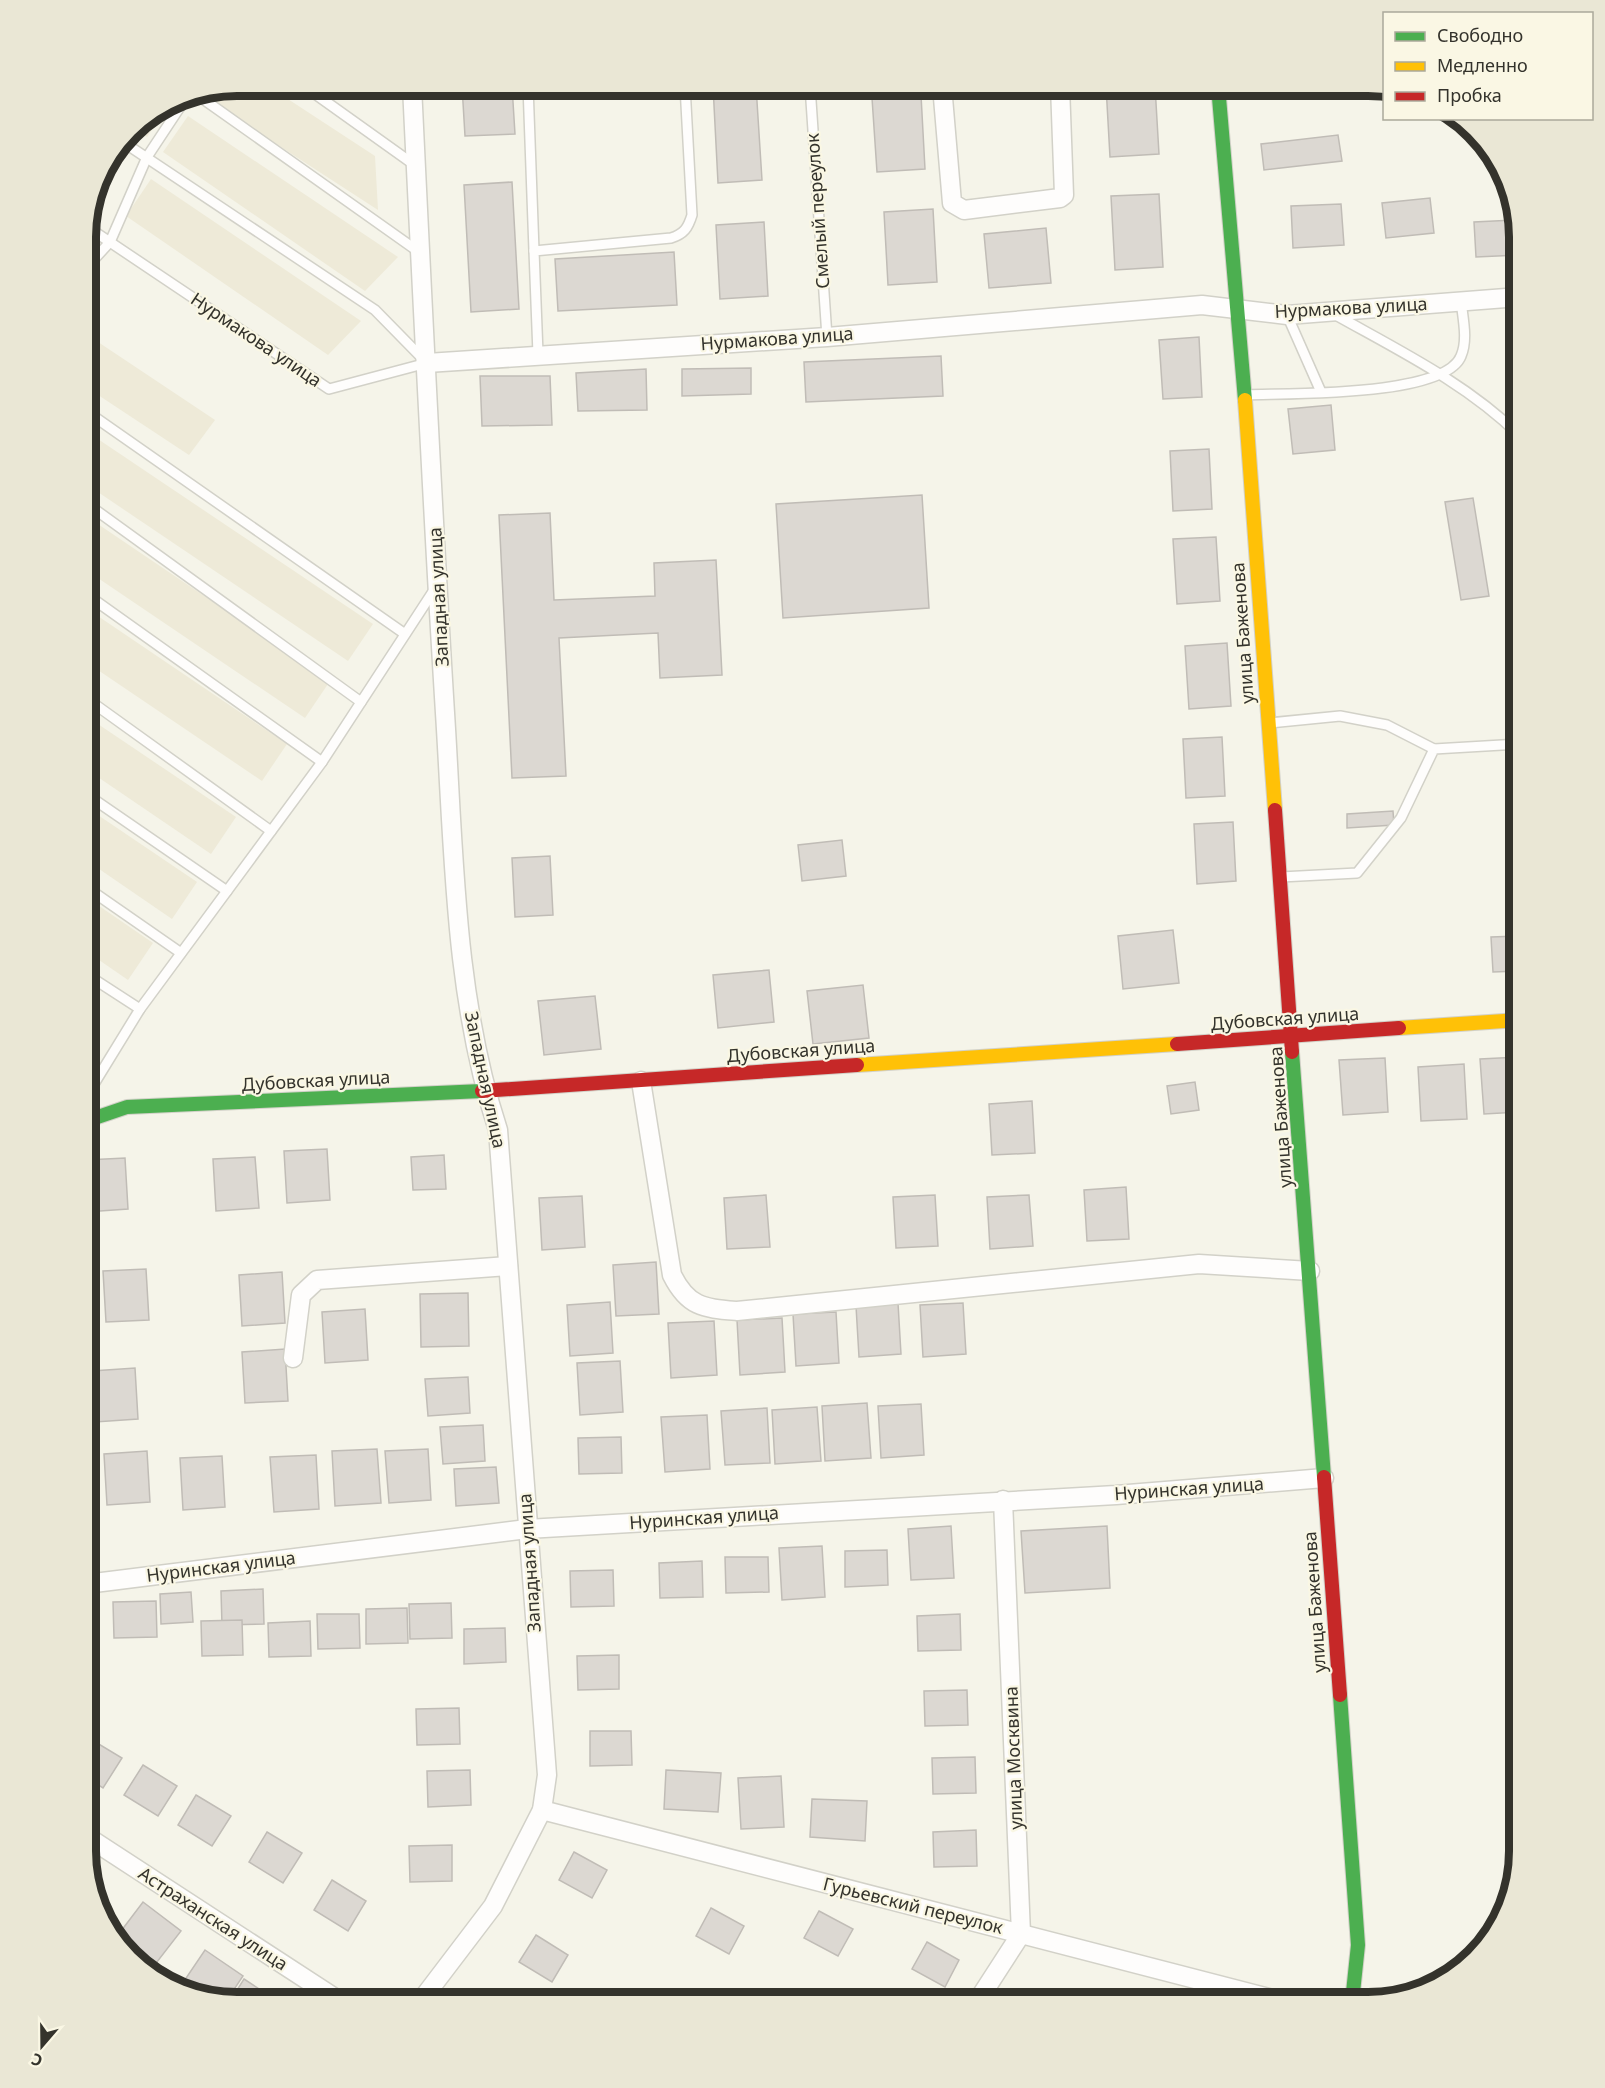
<svg xmlns="http://www.w3.org/2000/svg" width="1605" height="2088" viewBox="0 0 1605 2088" font-family="'Noto Sans',sans-serif">
  <style>
    .built { fill: #eeead8 }
    .building { fill: #dcd8d2; stroke: #c0bcb6; stroke-width: 1.5 }
    .lines { fill: none; stroke-linecap: round; stroke-linejoin: round }
    .lane-casing { stroke: #d2d1c8; stroke-width: 12 }
    .street-casing { stroke: #d2d1c8; stroke-width: 21 }
    .fast-casing { stroke: #d2d1c8; stroke-width: 16 }
    .slow-casing { stroke: #d2d1c8; stroke-width: 16 }
    .jam-casing { stroke: #d2d1c8; stroke-width: 16 }
    .lane { stroke: #fefdfc; stroke-width: 9 }
    .street { stroke: #fefdfc; stroke-width: 18 }
    .fast { stroke: #4caf50; stroke-width: 14 }
    .slow { stroke: #ffc107; stroke-width: 14 }
    .jam { stroke: #c62828; stroke-width: 14 }
    .labels { text-anchor: middle; stroke-width: 4.5; stroke-linejoin: round; paint-order: stroke }
    .street-label { font-size: 18px; fill: #34332c; stroke: #faf7e4 }
    .rim { fill: none; stroke: #34332c; stroke-width: 8 }
  </style>
  <rect width="100%" height="100%" fill="#f5f4e9"/>
  <g class="built">
    <polygon points="237,86 268,86 375,156 378,210 204,97 208,91"/>
    <polygon points="170,103 147,137 133,128 137,123"/>
    <polygon points="188,116 398,257 365,291 163,152"/>
    <polygon points="151,179 361,321 328,355 126,216"/>
    <polygon points="86,334 215,420 189,455 86,387"/>
    <polygon points="86,431 373,624 348,661 86,484"/>
    <polygon points="86,516 330,681 305,718 86,570"/>
    <polygon points="86,608 287,744 262,781 86,662"/>
    <polygon points="86,716 236,817 211,854 86,769"/>
    <polygon points="86,807 197,882 172,919 86,860"/>
    <polygon points="86,897 153,943 128,980 86,951"/>
  </g>
  <g class="building">
    <polygon points="462,86 512,86 515,134 465,136"/>
    <polygon points="713,86 756,86 762,180 718,183"/>
    <polygon points="1106,86 1155,86 1159,154 1110,157"/>
    <polygon points="1282,86 1324,86 1282,90"/>
    <polygon points="921,95 925,169 877,172 872,98"/>
    <polygon points="1338,135 1342,161 1264,170 1261,144"/>
    <polygon points="512,182 519,309 471,312 464,185"/>
    <polygon points="1159,194 1163,267 1115,270 1111,196"/>
    <polygon points="1430,198 1434,233 1386,238 1382,203"/>
    <polygon points="1341,204 1344,245 1293,248 1291,206"/>
    <polygon points="933,209 937,282 888,285 884,212"/>
    <polygon points="1514,220 1520,237 1519,255 1476,257 1474,222"/>
    <polygon points="764,222 768,296 720,299 716,225"/>
    <polygon points="1046,228 1051,283 989,288 984,234"/>
    <polygon points="674,252 677,305 558,311 555,259"/>
    <polygon points="1199,337 1202,397 1163,399 1159,340"/>
    <polygon points="941,356 943,396 806,402 804,362"/>
    <polygon points="751,368 751,394 682,396 682,369"/>
    <polygon points="646,369 647,410 578,411 576,373"/>
    <polygon points="480,376 550,376 552,425 482,426"/>
    <polygon points="1331,405 1335,450 1293,454 1288,409"/>
    <polygon points="1209,449 1212,509 1173,511 1170,451"/>
    <polygon points="922,495 929,608 783,618 776,504"/>
    <polygon points="1473,498 1489,596 1461,600 1445,502"/>
    <polygon points="550,513 554,600 655,596 654,563 716,560 722,675 660,678 658,633 559,638 566,776 512,778 499,515"/>
    <polygon points="1216,537 1220,601 1177,604 1173,539"/>
    <polygon points="1227,643 1231,706 1189,709 1185,646"/>
    <polygon points="1222,737 1225,796 1186,798 1183,739"/>
    <polygon points="1393,811 1394,825 1347,828 1347,814"/>
    <polygon points="1233,822 1236,881 1197,884 1194,824"/>
    <polygon points="842,840 846,876 802,881 798,845"/>
    <polygon points="550,856 553,915 515,917 512,858"/>
    <polygon points="1173,930 1179,983 1123,989 1118,936"/>
    <polygon points="1519,936 1519,971 1493,972 1491,937"/>
    <polygon points="769,970 774,1022 718,1028 713,975"/>
    <polygon points="863,985 869,1038 813,1044 807,991"/>
    <polygon points="595,996 601,1049 544,1055 538,1001"/>
    <polygon points="1519,1057 1519,1112 1484,1114 1480,1059"/>
    <polygon points="1385,1058 1388,1112 1343,1115 1339,1060"/>
    <polygon points="1464,1064 1467,1119 1421,1121 1418,1067"/>
    <polygon points="1195,1082 1199,1110 1171,1114 1167,1086"/>
    <polygon points="1032,1101 1035,1153 992,1155 989,1104"/>
    <polygon points="327,1149 330,1200 287,1203 284,1151"/>
    <polygon points="444,1155 446,1189 413,1190 411,1157"/>
    <polygon points="255,1157 259,1208 216,1211 213,1159"/>
    <polygon points="125,1158 128,1209 86,1212 86,1160"/>
    <polygon points="1126,1187 1129,1239 1087,1241 1084,1190"/>
    <polygon points="766,1195 770,1247 727,1249 724,1198"/>
    <polygon points="935,1195 938,1246 896,1248 893,1197"/>
    <polygon points="1029,1195 1033,1246 990,1249 987,1197"/>
    <polygon points="582,1196 585,1247 542,1250 539,1198"/>
    <polygon points="656,1262 659,1314 616,1316 613,1265"/>
    <polygon points="146,1269 149,1320 106,1322 103,1271"/>
    <polygon points="282,1272 285,1323 242,1326 239,1275"/>
    <polygon points="468,1293 469,1346 421,1347 420,1294"/>
    <polygon points="610,1302 613,1353 570,1356 567,1305"/>
    <polygon points="898,1303 901,1354 859,1357 856,1306"/>
    <polygon points="963,1303 966,1354 923,1357 920,1305"/>
    <polygon points="365,1309 368,1360 325,1363 322,1312"/>
    <polygon points="836,1312 839,1363 796,1366 793,1314"/>
    <polygon points="782,1318 785,1372 740,1375 737,1320"/>
    <polygon points="714,1321 717,1375 671,1378 668,1323"/>
    <polygon points="285,1349 288,1401 245,1403 242,1352"/>
    <polygon points="620,1361 623,1412 580,1415 577,1363"/>
    <polygon points="135,1368 138,1419 95,1422 92,1371"/>
    <polygon points="468,1377 470,1413 428,1416 425,1379"/>
    <polygon points="867,1403 871,1458 825,1461 822,1406"/>
    <polygon points="921,1404 924,1455 881,1458 878,1406"/>
    <polygon points="817,1407 821,1461 775,1464 772,1410"/>
    <polygon points="767,1408 770,1463 725,1465 721,1411"/>
    <polygon points="707,1415 710,1469 665,1472 661,1417"/>
    <polygon points="483,1425 485,1461 443,1464 440,1427"/>
    <polygon points="621,1437 622,1473 579,1474 578,1438"/>
    <polygon points="377,1449 381,1503 335,1506 332,1451"/>
    <polygon points="428,1449 431,1500 389,1503 385,1451"/>
    <polygon points="147,1451 150,1502 107,1505 104,1454"/>
    <polygon points="316,1455 319,1509 274,1512 270,1457"/>
    <polygon points="222,1456 225,1507 183,1510 180,1458"/>
    <polygon points="496,1467 499,1503 456,1506 454,1469"/>
    <polygon points="951,1526 954,1578 911,1580 908,1529"/>
    <polygon points="1107,1526 1110,1588 1025,1593 1021,1531"/>
    <polygon points="822,1546 825,1597 782,1600 779,1548"/>
    <polygon points="887,1550 888,1585 845,1587 845,1551"/>
    <polygon points="725,1557 768,1557 769,1592 726,1593"/>
    <polygon points="702,1561 703,1597 660,1598 659,1563"/>
    <polygon points="613,1570 614,1606 571,1607 570,1571"/>
    <polygon points="263,1589 264,1624 222,1625 221,1591"/>
    <polygon points="191,1592 193,1622 161,1624 160,1594"/>
    <polygon points="156,1601 157,1637 114,1638 113,1602"/>
    <polygon points="451,1603 452,1638 410,1639 409,1604"/>
    <polygon points="407,1608 408,1643 366,1644 366,1609"/>
    <polygon points="317,1614 359,1614 360,1648 318,1649"/>
    <polygon points="960,1614 961,1650 918,1651 917,1616"/>
    <polygon points="242,1620 243,1655 202,1656 201,1621"/>
    <polygon points="310,1621 311,1656 269,1657 268,1623"/>
    <polygon points="505,1628 506,1662 464,1664 464,1629"/>
    <polygon points="619,1655 619,1689 578,1690 577,1656"/>
    <polygon points="967,1690 968,1725 925,1726 924,1691"/>
    <polygon points="459,1708 460,1744 417,1745 416,1709"/>
    <polygon points="590,1731 631,1731 632,1765 590,1766"/>
    <polygon points="87,1737 122,1758 103,1788 86,1777"/>
    <polygon points="975,1757 976,1793 933,1794 932,1758"/>
    <polygon points="143,1765 177,1786 158,1816 124,1795"/>
    <polygon points="470,1770 471,1805 428,1807 427,1771"/>
    <polygon points="666,1770 721,1773 718,1812 664,1809"/>
    <polygon points="781,1776 784,1827 741,1829 738,1778"/>
    <polygon points="196,1795 231,1816 212,1846 178,1825"/>
    <polygon points="812,1799 867,1801 865,1841 810,1837"/>
    <polygon points="976,1830 977,1866 934,1867 933,1832"/>
    <polygon points="267,1832 302,1853 283,1883 249,1862"/>
    <polygon points="452,1845 452,1881 410,1882 409,1846"/>
    <polygon points="574,1852 607,1870 592,1898 559,1880"/>
    <polygon points="332,1880 366,1901 348,1931 314,1910"/>
    <polygon points="143,1902 181,1931 150,1971 115,1939"/>
    <polygon points="711,1908 744,1926 729,1954 696,1936"/>
    <polygon points="819,1911 853,1929 838,1956 804,1938"/>
    <polygon points="536,1935 568,1955 552,1982 519,1962"/>
    <polygon points="927,1942 959,1960 945,1987 912,1969"/>
    <polygon points="205,1950 243,1976 227,2000 180,1987"/>
    <polygon points="244,1979 279,2002 230,2001"/>
    <polygon points="1121,1991 1140,2002 1113,2002"/>
    <polygon points="484,1992 501,2002 477,2002"/>
  </g>
  <g class="lines">
    <defs>
      <g id="lane">
        <polyline points="304,86 416,166"/>
        <polyline points="528,86 534,251"/>
        <polyline points="810,86 827,337"/>
        <polyline points="196,94 419,252"/>
        <polyline points="86,226 329,389 427,363 375,310 123,142"/>
        <polyline points="86,268 110,242 147,157 188,95"/>
        <path d="M1334,314C1398,350 1466,383 1519,435"/>
        <polyline points="1287,315 1321,392"/>
        <path d="M538,354L534,251L671,238C684,234 688,228 692,215L685,86"/>
        <path d="M1246,395C1287,393 1445,397 1461,356C1468,340 1463,319 1461,301"/>
        <polyline points="86,411 405,634"/>
        <polyline points="86,503 361,702"/>
        <polyline points="86,594 322,762"/>
        <polyline points="86,698 271,831"/>
        <polyline points="1269,723 1340,716 1387,725 1434,749"/>
        <polyline points="86,794 227,891"/>
        <polyline points="1281,877 1357,873 1401,818 1434,749 1519,744"/>
        <polyline points="86,887 181,953"/>
        <polyline points="86,974 140,1009"/>
        <polyline points="86,1097 140,1009 322,762 436,587"/>
      </g>
      <g id="street">
        <path d="M412,86C422,295 432,504 445,713C454,852 454,996 498,1130L547,1775L542,1810L493,1906L420,2002"/>
        <polyline points="942,86 952,203 964,210 1060,198 1064,195 1060,86"/>
        <polyline points="427,363 827,337 1202,305 1287,315 1519,297"/>
        <path d="M641,1081L672,1275C688,1307 703,1308 737,1311L1199,1264L1310,1271"/>
        <polyline points="293,1358 301,1295 317,1280 508,1266"/>
        <polyline points="86,1584 527,1529 1116,1495 1324,1478"/>
        <polyline points="542,1810 1284,2002"/>
        <polyline points="86,1836 341,2002"/>
        <polyline points="977,2002 1021,1934 1003,1500"/>
      </g>
      <g id="fast">
        <polyline points="1218,86 1245,400"/>
        <polyline points="1292,1052 1324,1477"/>
        <polyline points="86,1121 127,1107 482,1091"/>
        <polyline points="1340,1695 1358,1945 1352,2002"/>
      </g>
      <g id="slow">
        <polyline points="1245,400 1275,810"/>
        <polyline points="1399,1028 1519,1020"/>
        <polyline points="857,1065 1177,1044"/>
      </g>
      <g id="jam">
        <polyline points="1275,810 1292,1052"/>
        <polyline points="1177,1044 1399,1028"/>
        <polyline points="482,1091 857,1065"/>
        <polyline points="1324,1477 1340,1695"/>
      </g>
    </defs>
    <use href="#lane" class="lane-casing"/>
    <use href="#street" class="street-casing"/>
    <use href="#fast" class="fast-casing"/>
    <use href="#slow" class="slow-casing"/>
    <use href="#jam" class="jam-casing"/>
    <use href="#lane" class="lane"/>
    <use href="#street" class="street"/>
    <use href="#fast" class="fast"/>
    <use href="#slow" class="slow"/>
    <use href="#jam" class="jam"/>
  </g>
  <g class="labels">
    <g class="street-label">
      <text transform="translate(818 211) rotate(-94)" y="6">Смелый переулок</text>
      <text transform="translate(1351 308) rotate(-3)" y="6">Нурмакова улица</text>
      <text transform="translate(777 339) rotate(-4)" y="6">Нурмакова улица</text>
      <text transform="translate(256 340) rotate(34)" y="6">Нурмакова улица</text>
      <text transform="translate(439 597) rotate(-93)" y="6">Западная улица</text>
      <text transform="translate(1243 633) rotate(-94)" y="6">улица Баженова</text>
      <text transform="translate(1285 1019) rotate(-4)" y="6">Дубовская улица</text>
      <text transform="translate(801 1051) rotate(-4)" y="6">Дубовская улица</text>
      <text transform="translate(485 1080) rotate(78)" y="6">Западная улица</text>
      <text transform="translate(316 1081) rotate(-3)" y="6">Дубовская улица</text>
      <text transform="translate(1281 1117) rotate(-94)" y="6">улица Баженова</text>
      <text transform="translate(1189 1489) rotate(-4)" y="6">Нуринская улица</text>
      <text transform="translate(704 1518) rotate(-4)" y="6">Нуринская улица</text>
      <text transform="translate(530 1563) rotate(-94)" y="6">Западная улица</text>
      <text transform="translate(221 1567) rotate(-7)" y="6">Нуринская улица</text>
      <text transform="translate(1315 1602) rotate(-94)" y="6">улица Баженова</text>
      <text transform="translate(1014 1758) rotate(-92)" y="6">улица Москвина</text>
      <text transform="translate(913 1906) rotate(14)" y="6">Гурьевский переулок</text>
      <text transform="translate(213 1919) rotate(33)" y="6">Астраханская улица</text>
    </g>
  </g>
  <path d="M0 0H1605V2088H0ZM237 96H1368A141 141 0 0 1 1509 237V1851A141 141 0 0 1 1368 1992H237A141 141 0 0 1 96 1851V237A141 141 0 0 1 237 96Z" fill="#eae7d5" fill-rule="evenodd"/>
  <path class="rim" d="M237 96H1368A141 141 0 0 1 1509 237V1851A141 141 0 0 1 1368 1992H237A141 141 0 0 1 96 1851V237A141 141 0 0 1 237 96Z"/>
  <rect x="1383" y="12" width="210" height="108" fill="#faf7e4" stroke="#aba99a" stroke-width="1.5"/>
  <rect x="1395" y="32" width="30" height="9" fill="#4caf50" stroke="#aba99a" stroke-width="1.5"/>
  <text x="1437" y="42" font-size="18" fill="#34332c">Свободно</text>
  <rect x="1395" y="62" width="30" height="9" fill="#ffc107" stroke="#aba99a" stroke-width="1.5"/>
  <text x="1437" y="72" font-size="18" fill="#34332c">Медленно</text>
  <rect x="1395" y="92" width="30" height="9" fill="#c62828" stroke="#aba99a" stroke-width="1.5"/>
  <text x="1437" y="102" font-size="18" fill="#34332c">Пробка</text>
  <g transform="translate(42 2046) rotate(200)" stroke="#faf7e4" stroke-width="4.5" paint-order="stroke">
  <path d="M0-4.5L10 22L0 15L-10 22Z" fill="#34332c"/>
  <text y="-9" font-size="16" font-weight="bold" text-anchor="middle" fill="#34332c">С</text>
  </g>
</svg>
